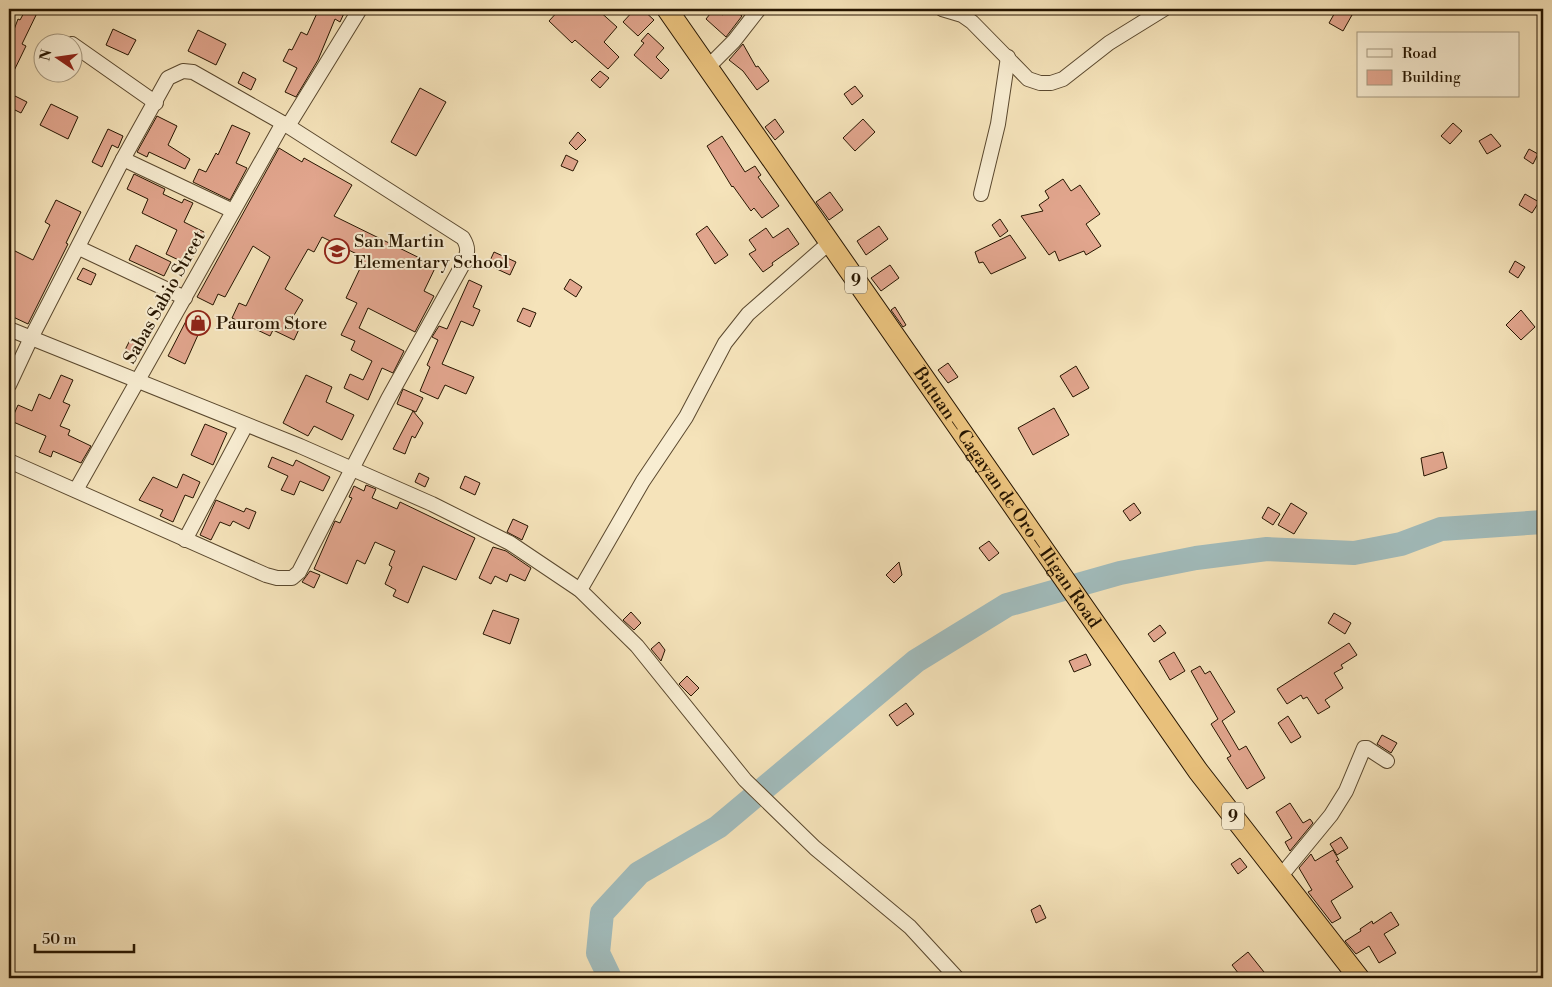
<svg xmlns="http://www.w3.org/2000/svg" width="1552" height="987" viewBox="0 0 1552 987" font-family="'Libre Bodoni',serif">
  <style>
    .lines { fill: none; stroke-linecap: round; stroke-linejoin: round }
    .river { stroke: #a1bbbb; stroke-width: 24 }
    .building { fill: #e1a58d; stroke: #261500 }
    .minor-casing { stroke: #5a482e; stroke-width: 16 }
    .highway-casing { stroke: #261500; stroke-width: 22 }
    .minor { stroke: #f8edd2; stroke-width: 14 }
    .highway { stroke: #eac27d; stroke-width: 20 }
    .labels { text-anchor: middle; stroke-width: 4; stroke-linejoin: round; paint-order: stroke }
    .shield { fill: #f8edd2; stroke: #65563f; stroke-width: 1 }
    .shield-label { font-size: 16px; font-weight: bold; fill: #261500 }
    .poi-label { font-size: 18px; fill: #261500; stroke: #f8edd2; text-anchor: start }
    .street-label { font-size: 18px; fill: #261500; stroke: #f8edd2 }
  </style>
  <rect width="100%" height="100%" fill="#f5e3ba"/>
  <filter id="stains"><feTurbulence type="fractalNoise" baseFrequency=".004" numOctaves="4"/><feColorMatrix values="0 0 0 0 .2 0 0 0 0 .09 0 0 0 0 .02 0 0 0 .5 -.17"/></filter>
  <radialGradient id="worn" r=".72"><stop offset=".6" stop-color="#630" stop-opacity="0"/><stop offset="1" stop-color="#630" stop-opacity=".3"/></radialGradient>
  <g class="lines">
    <polyline class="river" points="610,978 598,953 602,913 639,873 718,827 916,661 1007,605 1120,573 1196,558 1267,549 1354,553 1401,544 1441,529 1543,522"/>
  </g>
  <g class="building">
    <polygon points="26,9 39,9 22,44 26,46 9,81 9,43 18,19 20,20"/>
    <polygon points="313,9 346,9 340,22 335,19 318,60 296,97 285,92 297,68 283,61 289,49 292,50 301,32 307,35 318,11"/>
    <polygon points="560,9 597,9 617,27 604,42 619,57 608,69 575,40 572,43 549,21"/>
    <polygon points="635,9 642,9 654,20 638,36 623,22"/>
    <polygon points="714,9 723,15 728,9 733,9 742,16 726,37 706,19"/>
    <polygon points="1337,9 1342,9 1352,15 1343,31 1329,23"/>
    <polygon points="113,29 136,40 128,55 106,45"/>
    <polygon points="198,30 226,44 216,65 188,51"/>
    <polygon points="648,33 664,48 656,57 669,70 661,79 634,55 644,43 641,41"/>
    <polygon points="743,44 756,67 758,66 769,81 757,90 743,71 729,60"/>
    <polygon points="600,71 609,78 600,88 591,80"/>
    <polygon points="243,72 256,79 251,90 238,83"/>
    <polygon points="855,86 863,96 852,105 844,94"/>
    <polygon points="420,88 446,102 416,156 391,142"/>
    <polygon points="9,93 27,102 21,113 9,107"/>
    <polygon points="51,104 78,117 68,139 40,125"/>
    <polygon points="157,116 177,126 168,145 190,159 185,169 149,152 147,157 137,152"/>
    <polygon points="775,119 784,132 775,140 765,127"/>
    <polygon points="863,119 875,132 855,151 843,138"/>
    <polygon points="1453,123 1462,131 1450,144 1441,136"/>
    <polygon points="232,125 250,133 236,163 247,168 230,200 193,182 199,169 206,172 216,153 218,155"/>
    <polygon points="108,129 123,136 118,148 112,145 102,167 92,162"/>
    <polygon points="578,132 586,140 576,150 569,143"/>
    <polygon points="1491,134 1501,146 1487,154 1479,141"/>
    <polygon points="722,136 745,172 755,166 761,175 758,177 779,206 762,218 754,208 751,211 733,186 732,187 707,146"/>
    <polygon points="279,148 302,162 304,158 352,185 334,216 436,266 424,291 434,296 415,332 368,308 359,328 404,351 393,373 382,368 368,400 344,388 350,374 363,380 372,361 351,350 355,341 341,335 357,303 346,298 365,258 322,237 314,252 308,249 285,289 303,300 290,322 300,327 294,340 273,330 270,336 232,318 239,303 246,306 270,257 253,246 225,297 218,294 213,305 197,297"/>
    <polygon points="1529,149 1538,154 1533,164 1524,158"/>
    <polygon points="566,155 578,161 573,171 561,166"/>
    <polygon points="134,174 165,189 163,194 182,203 184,199 193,203 184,222 204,232 189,265 166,254 177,230 142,213 148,199 127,189"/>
    <polygon points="1063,179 1071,191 1080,185 1100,214 1086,224 1101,246 1086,255 1084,251 1059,261 1055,251 1049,255 1021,216 1043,211 1039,205 1049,198 1045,191"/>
    <polygon points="830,192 843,210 829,220 816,202"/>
    <polygon points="1525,194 1539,202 1532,213 1519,205"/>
    <polygon points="56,200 81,212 66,243 68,244 28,324 9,315 9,248 33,260 50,225 45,222"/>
    <polygon points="1000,219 1008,231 1000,237 992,225"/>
    <polygon points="707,226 728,255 715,264 696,234"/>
    <polygon points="879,226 888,239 866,255 857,241"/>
    <polygon points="766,228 773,238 788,228 799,244 772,263 773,265 763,272 749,254 756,250 749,240"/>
    <polygon points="1010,235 1026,258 991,274 983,262 979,263 975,252"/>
    <polygon points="136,245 171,262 164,276 129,260"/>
    <polygon points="494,252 516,262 510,275 488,265"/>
    <polygon points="1515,261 1525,267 1518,278 1509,272"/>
    <polygon points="890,265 899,278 881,291 871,278"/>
    <polygon points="83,268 96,274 91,285 77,279"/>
    <polygon points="570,279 582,287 576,297 564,289"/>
    <polygon points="469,280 482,286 473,307 480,310 473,326 461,321 442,364 474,377 466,394 445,385 438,399 420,391 430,367 427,365 438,340 432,337 439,326 447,329"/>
    <polygon points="895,307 906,325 903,327 891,310"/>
    <polygon points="523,308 536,313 530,327 517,321"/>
    <polygon points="1521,310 1535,327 1521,340 1506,325"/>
    <polygon points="187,319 202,326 185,364 168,356"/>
    <polygon points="131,338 144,344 138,356 125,350"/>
    <polygon points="948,363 958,377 948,383 938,370"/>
    <polygon points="1076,366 1089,388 1073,397 1060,376"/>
    <polygon points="61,375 73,380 63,402 70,405 60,426 70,430 68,435 91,446 81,463 53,451 51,457 39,452 46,436 11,421 18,405 32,411 39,394 50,399"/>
    <polygon points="306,375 332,387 326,402 354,415 342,440 314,426 308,436 283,423"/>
    <polygon points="403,389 423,398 416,412 397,404"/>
    <polygon points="1054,408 1069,435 1033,455 1018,428"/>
    <polygon points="413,411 423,423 415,438 412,436 405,454 393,449"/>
    <polygon points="205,424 227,433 213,465 191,455"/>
    <polygon points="1443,452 1447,468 1424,476 1421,458"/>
    <polygon points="272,457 293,466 296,460 330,477 323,491 300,481 294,495 281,490 288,476 268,467"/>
    <polygon points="419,473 429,478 425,487 415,482"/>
    <polygon points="183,474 200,482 193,498 185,495 173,522 160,516 163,510 139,500 153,477 177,488"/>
    <polygon points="465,476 480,483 475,495 460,488"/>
    <polygon points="366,485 376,489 372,498 397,509 400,502 475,538 456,580 423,566 408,603 393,596 396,590 385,584 392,567 389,565 395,551 375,542 365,564 357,560 347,584 314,569 335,521 340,523 352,498 349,497 354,486 364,491"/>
    <polygon points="216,500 244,512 246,508 256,512 249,529 233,521 230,526 220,522 211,540 200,535"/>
    <polygon points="1134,503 1141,513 1130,521 1123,511"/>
    <polygon points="1291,503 1307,513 1294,534 1278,525"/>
    <polygon points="1268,507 1280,514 1273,525 1262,518"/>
    <polygon points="513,519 528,526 522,540 507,532"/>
    <polygon points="989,541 999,553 989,561 979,548"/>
    <polygon points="493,547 506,551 531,568 525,581 510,574 507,582 495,576 491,584 479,578"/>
    <polygon points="899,562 902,575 894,583 886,575"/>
    <polygon points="310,571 320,575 314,588 302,582"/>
    <polygon points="493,610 519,619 510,644 483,634"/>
    <polygon points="631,612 641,623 634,630 623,620"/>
    <polygon points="1334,613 1351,623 1345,634 1328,623"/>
    <polygon points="1160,625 1166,633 1154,642 1148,634"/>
    <polygon points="659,642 665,650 661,661 651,649"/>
    <polygon points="1349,643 1357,655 1341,665 1343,668 1334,673 1343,688 1325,700 1330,707 1318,714 1307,697 1303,699 1301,695 1287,704 1277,689"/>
    <polygon points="1174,652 1185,671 1170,680 1159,661"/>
    <polygon points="1086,654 1091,665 1074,672 1069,661"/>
    <polygon points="1200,666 1205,674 1210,671 1235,712 1222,721 1239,750 1246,746 1265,778 1247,789 1227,758 1231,756 1211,724 1218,719 1191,671"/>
    <polygon points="687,676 699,688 691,696 679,684"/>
    <polygon points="906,703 914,714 897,726 889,715"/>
    <polygon points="1288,716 1301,737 1291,743 1278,723"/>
    <polygon points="1382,735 1397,743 1391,753 1377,744"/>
    <polygon points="1290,803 1303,823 1310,819 1313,823 1290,851 1285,842 1292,838 1276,812"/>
    <polygon points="1341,837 1348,848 1337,855 1330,844"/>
    <polygon points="1333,850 1339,860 1336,861 1353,887 1331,901 1341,918 1332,923 1308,892 1312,890 1299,868 1311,854 1315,861"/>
    <polygon points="1240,858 1247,867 1238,874 1231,864"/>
    <polygon points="1040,905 1046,918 1036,923 1031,910"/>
    <polygon points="1391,912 1399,925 1384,934 1396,953 1379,963 1369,946 1356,954 1345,941 1361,931 1360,929 1372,921 1373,924"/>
    <polygon points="1248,952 1264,972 1256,978 1242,978 1232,965"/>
  </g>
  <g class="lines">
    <defs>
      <g id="minor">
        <polyline points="942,9 962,15 972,22 1028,79 1040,83 1051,83 1063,79 1109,43 1164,9"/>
        <polyline points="72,44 156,103"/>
        <polyline points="709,66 734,41 759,9"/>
        <polyline points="288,126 360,9"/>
        <polyline points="123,159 233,211"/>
        <polyline points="981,194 998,124 1008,57"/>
        <polyline points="79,248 185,298"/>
        <polyline points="9,329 300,446 432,504 510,543 580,590 637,646 745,780 815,848 910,927 957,978"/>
        <path d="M9,385L31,338L123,159L168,78L183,71L193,72L288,126L463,238C469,248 468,253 463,264L388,399L299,572L292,578H277L266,575L9,461"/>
        <polyline points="76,490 283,123"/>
        <polyline points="185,540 246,425"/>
        <polyline points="580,590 643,481 686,417 725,343 748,314 830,242"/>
        <polyline points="1280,877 1331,815 1346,791 1364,748 1367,748 1387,761"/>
      </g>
      <g id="highway">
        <path id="s1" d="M667,9L1198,771L1359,978"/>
      </g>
    </defs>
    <use href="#minor" class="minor-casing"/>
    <use href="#highway" class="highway-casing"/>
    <use href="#minor" class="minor"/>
    <use href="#highway" class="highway"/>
  </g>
  <defs>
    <symbol id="school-ring" viewBox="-11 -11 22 22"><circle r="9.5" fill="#f8edd2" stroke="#8f2418" stroke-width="1.5"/><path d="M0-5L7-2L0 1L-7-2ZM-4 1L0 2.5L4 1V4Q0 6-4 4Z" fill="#8f2418"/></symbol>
    <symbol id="shop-ring" viewBox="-11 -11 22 22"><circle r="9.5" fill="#f8edd2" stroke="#8f2418" stroke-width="1.5"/><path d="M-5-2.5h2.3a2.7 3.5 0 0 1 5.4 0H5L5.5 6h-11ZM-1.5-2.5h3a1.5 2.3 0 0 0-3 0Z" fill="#8f2418"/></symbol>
  </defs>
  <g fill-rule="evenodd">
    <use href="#school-ring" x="323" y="237" width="28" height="28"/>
    <use href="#shop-ring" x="184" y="309" width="28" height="28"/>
  </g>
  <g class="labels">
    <g class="shield">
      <rect x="845" y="266.5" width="22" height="27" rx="4"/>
      <rect x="1222" y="802.5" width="22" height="27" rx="4"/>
    </g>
    <g class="shield-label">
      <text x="856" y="286">9</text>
      <text x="1233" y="822">9</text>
    </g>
    <g class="poi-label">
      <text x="354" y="247">San Martin<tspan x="354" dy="21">Elementary School</tspan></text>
      <text x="216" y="329">Paurom Store</text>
    </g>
    <g class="street-label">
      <text transform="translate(164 297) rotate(-61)" y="6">Sabas Sabio Street</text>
      <text dy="6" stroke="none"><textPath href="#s1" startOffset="595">Butuan – Cagayan de Oro – Iligan Road</textPath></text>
    </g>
  </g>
  <rect width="1552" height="987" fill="none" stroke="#f5e3ba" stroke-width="30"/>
  <rect x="10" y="10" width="1532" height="967" fill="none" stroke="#261500" stroke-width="2.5"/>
  <rect x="15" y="15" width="1522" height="957" fill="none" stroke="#261500"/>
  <rect x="1357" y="32" width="162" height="65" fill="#f8edd2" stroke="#a4977e"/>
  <rect x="1367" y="49" width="25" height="8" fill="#f8edd2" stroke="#a4977e"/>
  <text x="1402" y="58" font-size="15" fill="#261500">Road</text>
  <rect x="1367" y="70" width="25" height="15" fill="#e1a58d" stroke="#a4977e"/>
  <text x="1402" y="82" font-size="15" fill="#261500">Building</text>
  <g transform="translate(58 58) rotate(283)"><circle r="24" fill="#f8edd2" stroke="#a4977e"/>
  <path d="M0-4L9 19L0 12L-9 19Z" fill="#8f2418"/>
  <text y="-8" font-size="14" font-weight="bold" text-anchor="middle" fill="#261500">N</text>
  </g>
  <path d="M35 944v8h99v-8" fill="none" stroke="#261500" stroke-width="2.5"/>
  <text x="42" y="944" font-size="15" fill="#261500" stroke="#f8edd2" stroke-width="4" paint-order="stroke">50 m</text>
  <rect width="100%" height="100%" filter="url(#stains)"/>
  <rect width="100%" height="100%" fill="url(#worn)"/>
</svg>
